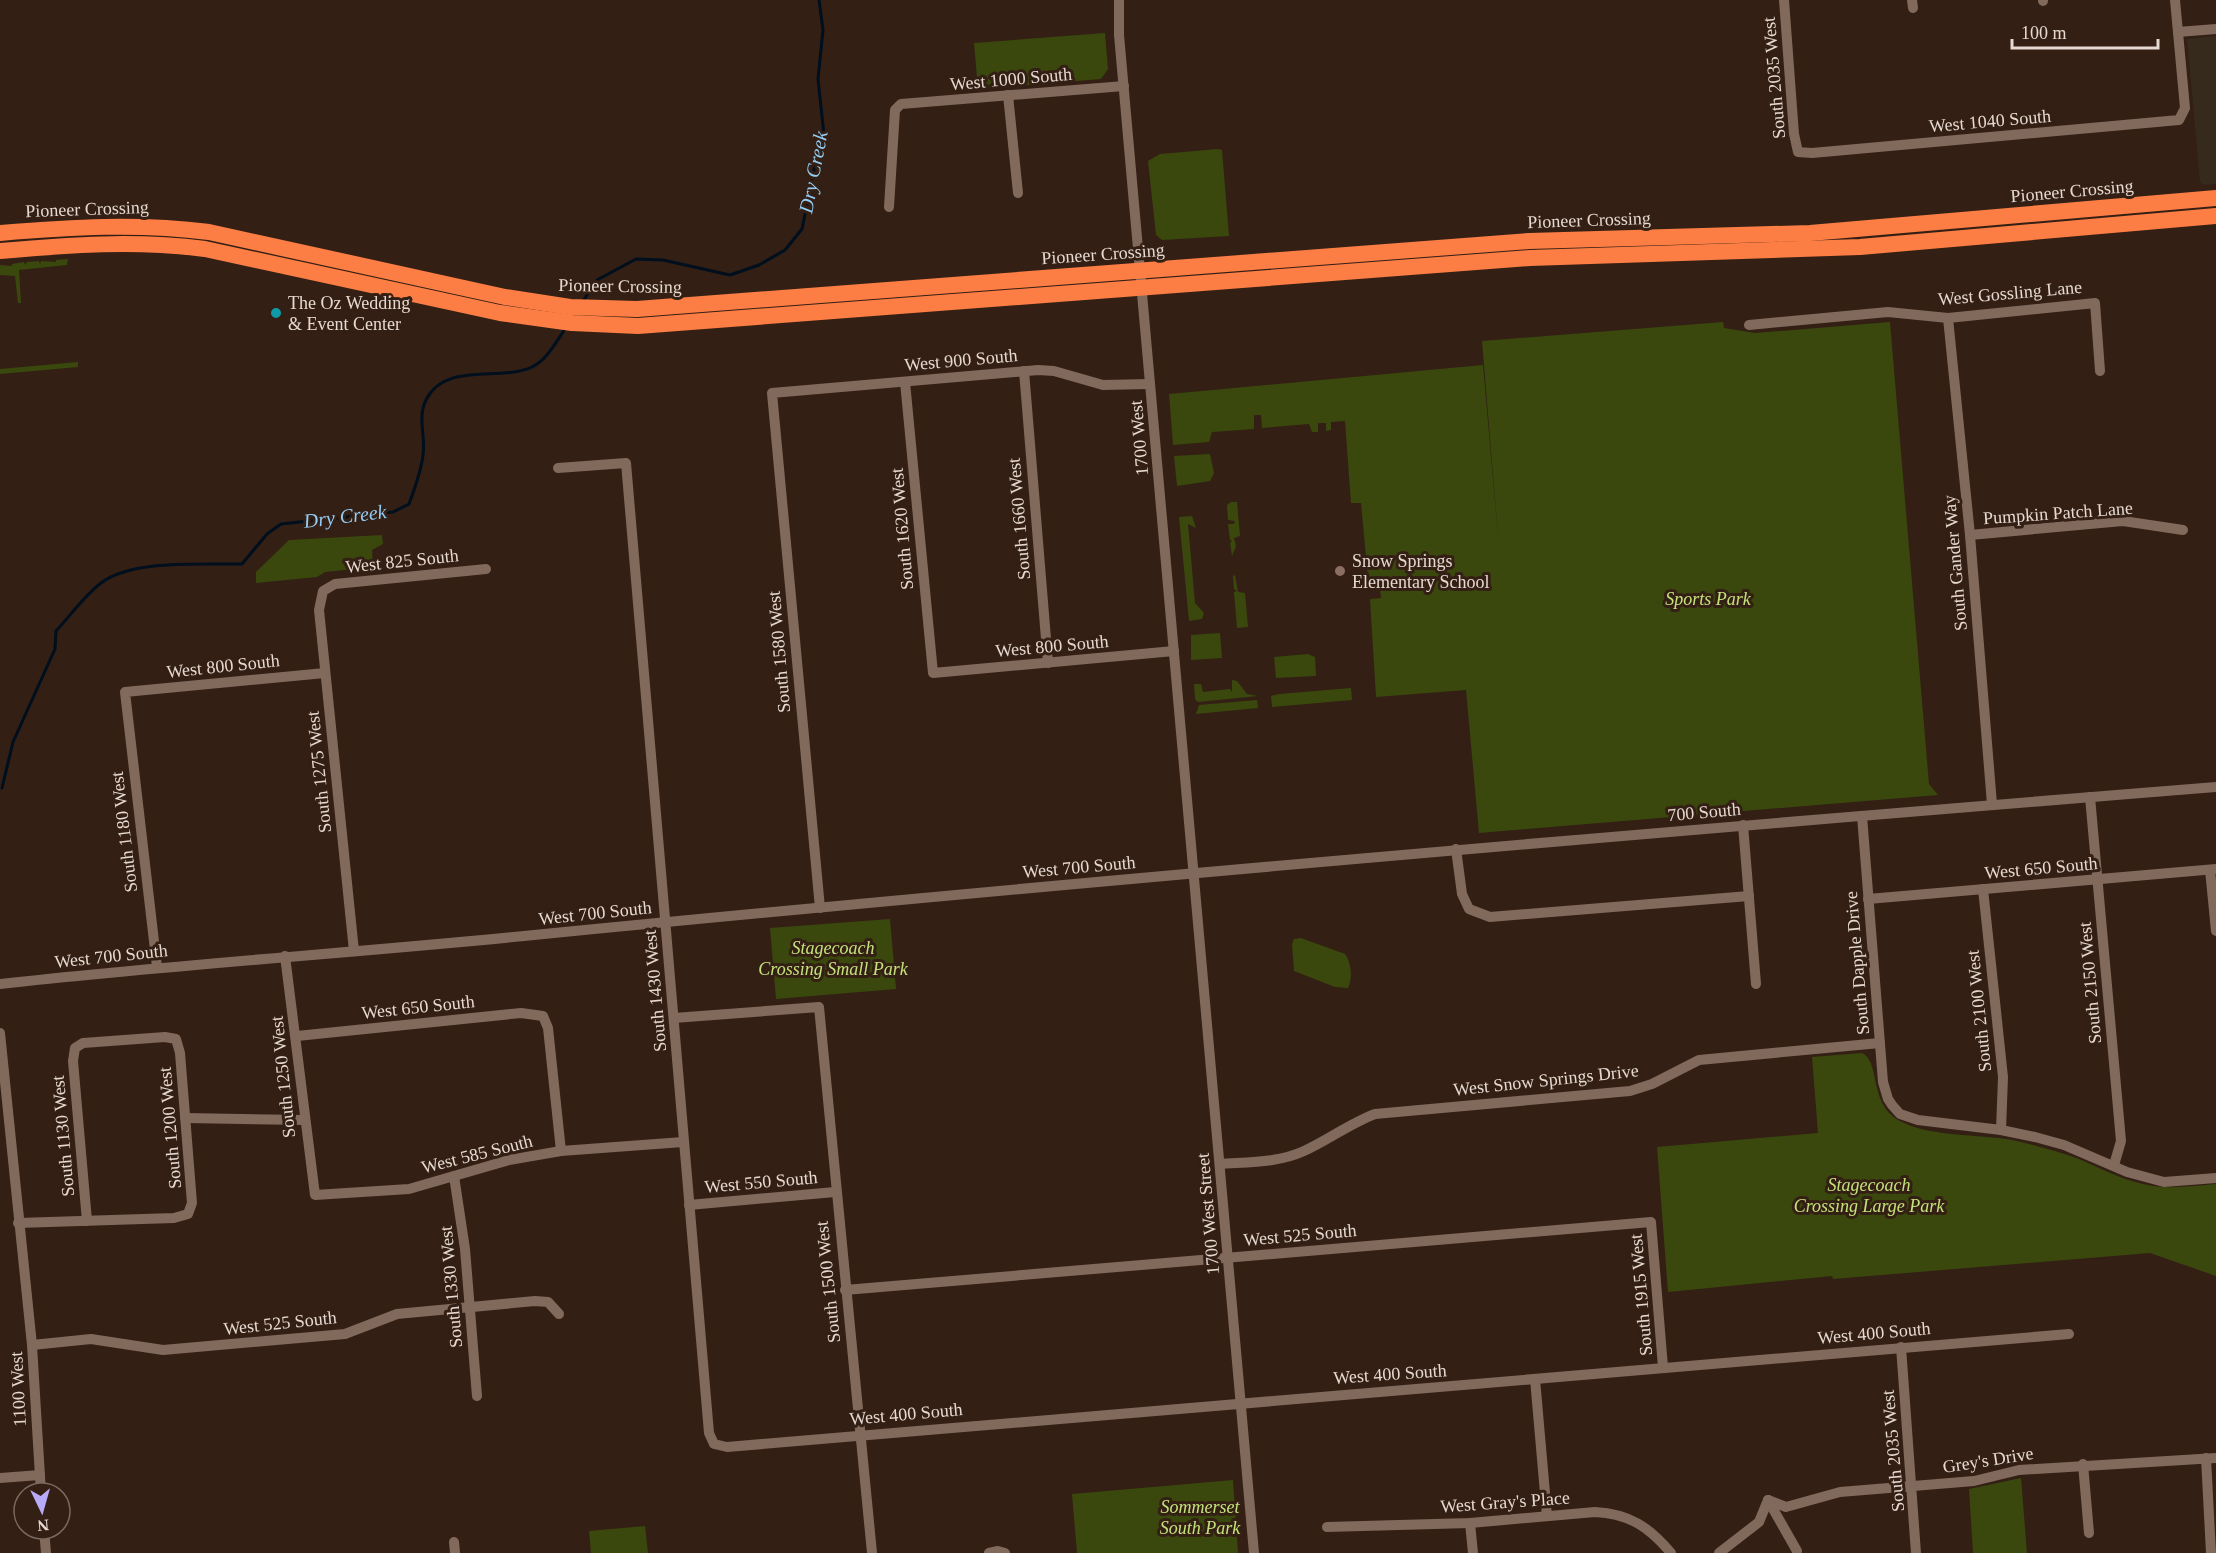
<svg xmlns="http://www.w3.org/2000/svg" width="2216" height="1553" viewBox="0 0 2216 1553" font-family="Georgia,serif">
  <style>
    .industrial { fill: #352a1b }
    .green { fill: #3a480e }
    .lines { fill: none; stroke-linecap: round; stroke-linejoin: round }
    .stream { stroke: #000f1d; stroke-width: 3 }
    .minor { stroke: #81695c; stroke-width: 10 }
    .highway { stroke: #fc7e45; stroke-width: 16 }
    .culture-dot { fill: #0f9aa8; stroke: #331f14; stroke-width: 2 }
    .education-dot { fill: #8d6e63; stroke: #331f14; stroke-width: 2 }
    .labels { text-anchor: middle; stroke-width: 6; stroke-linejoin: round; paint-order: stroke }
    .street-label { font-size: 18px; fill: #e6d9d1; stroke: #331f14 }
    .poi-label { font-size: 18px; fill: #e6d9d1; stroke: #331f14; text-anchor: start }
    .park-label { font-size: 18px; font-style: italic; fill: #c4e27a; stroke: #331f14 }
    .water-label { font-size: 20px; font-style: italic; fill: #93ccf4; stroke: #331f14 }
  </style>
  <rect width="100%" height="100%" fill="#331f14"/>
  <polygon class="industrial" points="2216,36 2216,184 2203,185 2200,182 2187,39"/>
  <g class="green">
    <polygon points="1105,33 1108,69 1101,79 978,89 974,43"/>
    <polygon points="1218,149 1222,150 1229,236 1162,240 1156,235 1148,161 1160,154"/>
    <polygon points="68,259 67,265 19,270 21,303 18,303 15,276 0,275 0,265 12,266 12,264 24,262 25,265 27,262 39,261 40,264 41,261 56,262 56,260"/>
    <polygon points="1723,322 1724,328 1755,333 1890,322 1929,784 1938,795 1479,833 1466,690 1376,697 1370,599 1381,598 1379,577 1368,578 1361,503 1351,503 1345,421 1331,422 1331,430 1326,431 1326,423 1318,423 1318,432 1312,432 1309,424 1262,428 1261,415 1254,415 1254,429 1212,432 1209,442 1173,445 1169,394 1483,365 1499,548 1482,341"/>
    <polygon points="78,362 78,367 0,374 0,369"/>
    <polygon points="1210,454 1214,473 1210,481 1177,486 1174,456"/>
    <polygon points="1231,502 1237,502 1240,536 1234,538 1236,546 1232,556 1230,543 1232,541 1230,540 1228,524 1234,524 1235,521 1228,520 1227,505"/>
    <polygon points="1192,516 1196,528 1188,524 1195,603 1204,613 1202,619 1189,621 1179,517"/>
    <polygon points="382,535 383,544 372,550 373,567 325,572 317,577 256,583 256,572 289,540"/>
    <polygon points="1235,575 1238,592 1245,593 1248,627 1237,628 1234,592 1237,591 1234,589 1233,576"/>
    <polygon points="1220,633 1222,658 1191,660 1191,635"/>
    <polygon points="1308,654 1315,657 1316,676 1276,678 1274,657"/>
    <polygon points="1232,680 1237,681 1247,694 1258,696 1198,702 1195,699 1194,684 1201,684 1203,692 1230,689 1232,692"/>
    <polygon points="1351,688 1352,700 1272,707 1271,696 1279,694"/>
    <polygon points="1257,700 1258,708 1196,714 1199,705"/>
    <polygon points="890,919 896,989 776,999 770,928"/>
    <path d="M1301,938L1345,954C1351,962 1353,978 1348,988L1335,987L1294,971L1292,944L1294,939Z"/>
    <path d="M1862,1053C1881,1062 1868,1104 1900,1121C1929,1137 1979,1134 2012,1140C2035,1145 2057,1151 2079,1159C2100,1168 2120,1179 2143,1184C2167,1190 2192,1186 2216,1184V1276L2150,1253L1833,1279L1832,1276L1668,1292L1657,1147L1818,1133L1812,1057Z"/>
    <polygon points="2021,1478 2027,1553 1973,1553 1969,1489"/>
    <polygon points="1233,1480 1238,1553 1077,1553 1072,1494"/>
    <polygon points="645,1526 648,1553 591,1553 589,1531"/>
  </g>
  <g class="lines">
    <g class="stream">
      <polyline points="583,301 597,280 636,259 663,260 730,275 759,265 785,250 802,229 815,165 824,135 818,79 823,30 819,0"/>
      <path d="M2,788L13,742L55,649L56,631C70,616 84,596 101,583C133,559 203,565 242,564L267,534L281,524L393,512L409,504C415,488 421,472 423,455C426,437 417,418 426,400C445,361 501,382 532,367C546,361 556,342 565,329"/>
    </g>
    <g class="minor">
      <polyline points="1119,0 1119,35 1254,1553"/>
      <polyline points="1784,0 1794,134 1798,152 1812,153 2179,120 2185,108 2175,0"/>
      <polyline points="1912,0 1913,8"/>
      <polyline points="2043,0 2043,1"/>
      <polyline points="2178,32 2216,29"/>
      <polyline points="1008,95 1018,193"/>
      <polyline points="889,207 895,110 901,104 1124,86"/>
      <polyline points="1948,318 1970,535 1992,804"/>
      <polyline points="1749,325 1888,312 1948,318 2095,303 2100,371"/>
      <polyline points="1024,371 1048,663"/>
      <polyline points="905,382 933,673 1174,651"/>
      <polyline points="558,468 626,463 709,1433 714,1444 727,1447 2069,1334"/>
      <polyline points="1970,535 2123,521 2183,530"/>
      <polyline points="2090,797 2121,1141 2114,1165"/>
      <polyline points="1862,816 1883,1082 1888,1099 1892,1105 1900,1114 1918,1120 2001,1130 2035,1137 2064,1145 2127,1172 2164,1182 2216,1178"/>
      <polyline points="1743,825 1756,984"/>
      <polyline points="1456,849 1462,894 1469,909 1490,917 1749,896"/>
      <polyline points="2210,870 2216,931"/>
      <polyline points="1983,889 2003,1077 2001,1130"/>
      <polyline points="1868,899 2216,869"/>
      <polyline points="820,908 772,393 1038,370 1054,371 1103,385 1150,384"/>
      <polyline points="354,951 319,610 323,591 335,584 486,569"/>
      <polyline points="285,956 315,1195 409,1189 509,1160 561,1151 683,1142"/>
      <polyline points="157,967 125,692 325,673"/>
      <path d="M0,984C178,964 356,953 534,935C1094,880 1655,832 2216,787"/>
      <polyline points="674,1018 819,1007 872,1553"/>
      <polyline points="0,1033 32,1345 41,1493"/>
      <polyline points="297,1036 521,1013 543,1016 548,1028 561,1151"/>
      <polyline points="185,1118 305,1120"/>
      <path d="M1220,1164C1248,1162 1278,1163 1304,1151C1328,1140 1349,1124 1375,1114L1630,1091L1652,1084L1699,1060L1880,1043"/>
      <polyline points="454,1176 465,1249 477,1396"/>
      <polyline points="689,1205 835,1192"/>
      <polyline points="18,1223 174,1218 188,1214 192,1203 180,1053 176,1039 165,1037 83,1043 75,1048 73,1061 87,1221"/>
      <polyline points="845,1290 1651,1222 1663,1367"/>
      <polyline points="32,1345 91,1339 163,1350 345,1334 397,1314 535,1301 548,1302 559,1314"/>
      <polyline points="1901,1347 1916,1553"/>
      <polyline points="1535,1379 1547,1516"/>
      <polyline points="2206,1458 2211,1553"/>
      <polyline points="2083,1464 2089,1533"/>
      <polyline points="0,1478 40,1475"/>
      <polyline points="1768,1500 1786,1507 1840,1492 1974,1481 2019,1470 2216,1458"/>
      <polyline points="1768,1500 1797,1551"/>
      <polyline points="1470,1523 1473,1553"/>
      <path d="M1327,1527L1470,1523L1595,1512C1630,1514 1649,1527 1671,1553"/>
      <polyline points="44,1529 46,1553"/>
      <polyline points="454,1542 455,1553"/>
      <polyline points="989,1553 998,1551 1005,1553"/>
      <polyline points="1719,1553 1759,1522 1768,1500"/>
    </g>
    <g class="highway">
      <path d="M0,233C71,227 138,223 209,232L505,297L570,307L637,309L1529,241L1810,233L2216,198"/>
      <path d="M0,251C70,245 134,240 205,249L500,313L572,323L638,326L1530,258L1860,247L2216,216"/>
    </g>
  </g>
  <circle class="culture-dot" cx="276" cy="313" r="6"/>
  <circle class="education-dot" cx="1340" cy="571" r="6"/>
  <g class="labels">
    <g class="street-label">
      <text transform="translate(1774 78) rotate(-95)" y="6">South 2035 West</text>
      <text transform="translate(1011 79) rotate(-5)" y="6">West 1000 South</text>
      <text transform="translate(1990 121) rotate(-5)" y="6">West 1040 South</text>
      <text transform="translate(2072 191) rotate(-5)" y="6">Pioneer Crossing</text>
      <text transform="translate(87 209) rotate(-2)" y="6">Pioneer Crossing</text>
      <text transform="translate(1589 220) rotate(-2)" y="6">Pioneer Crossing</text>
      <text transform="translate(1103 254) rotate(-4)" y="6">Pioneer Crossing</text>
      <text transform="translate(620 286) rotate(1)" y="6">Pioneer Crossing</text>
      <text transform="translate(2010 293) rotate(-5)" y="6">West Gossling Lane</text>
      <text transform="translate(961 360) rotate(-5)" y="6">West 900 South</text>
      <text transform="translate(1139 438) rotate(-95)" y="6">1700 West</text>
      <text transform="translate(2058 513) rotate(-4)" y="6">Pumpkin Patch Lane</text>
      <text transform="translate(1019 519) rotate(-95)" y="6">South 1660 West</text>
      <text transform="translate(902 529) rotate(-95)" y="6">South 1620 West</text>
      <text transform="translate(402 561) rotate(-6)" y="6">West 825 South</text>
      <text transform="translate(1955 563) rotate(-95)" y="6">South Gander Way</text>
      <text transform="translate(1052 646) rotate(-5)" y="6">West 800 South</text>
      <text transform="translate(779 652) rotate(-95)" y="6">South 1580 West</text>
      <text transform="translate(223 666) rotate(-6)" y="6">West 800 South</text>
      <text transform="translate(319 772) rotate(-96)" y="6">South 1275 West</text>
      <text transform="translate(1704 812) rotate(-5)" y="6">700 South</text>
      <text transform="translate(124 832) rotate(-97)" y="6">South 1180 West</text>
      <text transform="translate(1079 867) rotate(-5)" y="6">West 700 South</text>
      <text transform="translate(2041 868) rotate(-5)" y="6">West 650 South</text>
      <text transform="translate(595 913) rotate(-6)" y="6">West 700 South</text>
      <text transform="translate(111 956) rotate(-6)" y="6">West 700 South</text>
      <text transform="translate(1857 963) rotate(-95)" y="6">South Dapple Drive</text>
      <text transform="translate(2090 983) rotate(-95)" y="6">South 2150 West</text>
      <text transform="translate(655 991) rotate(-95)" y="6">South 1430 West</text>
      <text transform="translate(418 1007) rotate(-6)" y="6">West 650 South</text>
      <text transform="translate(1979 1011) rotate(-96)" y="6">South 2100 West</text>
      <text transform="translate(283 1077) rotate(-96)" y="6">South 1250 West</text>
      <text transform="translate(1546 1080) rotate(-6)" y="6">West Snow Springs Drive</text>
      <text transform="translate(170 1128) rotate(-95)" y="6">South 1200 West</text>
      <text transform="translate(63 1136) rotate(-95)" y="6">South 1130 West</text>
      <text transform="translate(477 1154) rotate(-14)" y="6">West 585 South</text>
      <text transform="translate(761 1182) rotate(-5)" y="6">West 550 South</text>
      <text transform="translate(1208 1214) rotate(-95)" y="6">1700 West Street</text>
      <text transform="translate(1300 1235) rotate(-5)" y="6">West 525 South</text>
      <text transform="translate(828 1282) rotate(-96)" y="6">South 1500 West</text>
      <text transform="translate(451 1287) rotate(-95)" y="6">South 1330 West</text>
      <text transform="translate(1641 1295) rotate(-95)" y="6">South 1915 West</text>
      <text transform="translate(280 1323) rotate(-6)" y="6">West 525 South</text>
      <text transform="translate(1874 1333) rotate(-5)" y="6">West 400 South</text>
      <text transform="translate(1390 1374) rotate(-4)" y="6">West 400 South</text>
      <text transform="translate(18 1389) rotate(-93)" y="6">1100 West</text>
      <text transform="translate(906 1414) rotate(-5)" y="6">West 400 South</text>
      <text transform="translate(1893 1451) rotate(-95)" y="6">South 2035 West</text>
      <text transform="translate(1988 1460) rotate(-9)" y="6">Grey's Drive</text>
      <text transform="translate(1505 1502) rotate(-4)" y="6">West Gray's Place</text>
    </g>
    <g class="poi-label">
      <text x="288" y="309">The Oz Wedding<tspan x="288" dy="21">&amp; Event Center</tspan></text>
      <text x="1352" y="567">Snow Springs<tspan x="1352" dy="21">Elementary School</tspan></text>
    </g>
    <g class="park-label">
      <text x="1708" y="605">Sports Park</text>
      <text x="833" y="954">Stagecoach<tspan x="833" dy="21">Crossing Small Park</tspan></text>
      <text x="1869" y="1191">Stagecoach<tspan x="1869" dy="21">Crossing Large Park</tspan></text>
      <text x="1200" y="1513">Sommerset<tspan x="1200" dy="21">South Park</tspan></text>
    </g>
    <g class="water-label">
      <text transform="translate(813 172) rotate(-79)" y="7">Dry Creek</text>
      <text transform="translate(345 516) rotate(-7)" y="7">Dry Creek</text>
    </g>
  </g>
  <g transform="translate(42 1511) rotate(175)"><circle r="28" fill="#331f14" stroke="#7b6960" stroke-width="1.5"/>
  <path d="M0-4.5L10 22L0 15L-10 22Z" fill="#b8abf7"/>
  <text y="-9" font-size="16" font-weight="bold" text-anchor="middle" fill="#e6d9d1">N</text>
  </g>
  <path d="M2012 39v9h146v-9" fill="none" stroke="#e6d9d1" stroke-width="3"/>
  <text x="2021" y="39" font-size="18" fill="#e6d9d1" stroke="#331f14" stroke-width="4.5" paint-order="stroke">100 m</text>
</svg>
